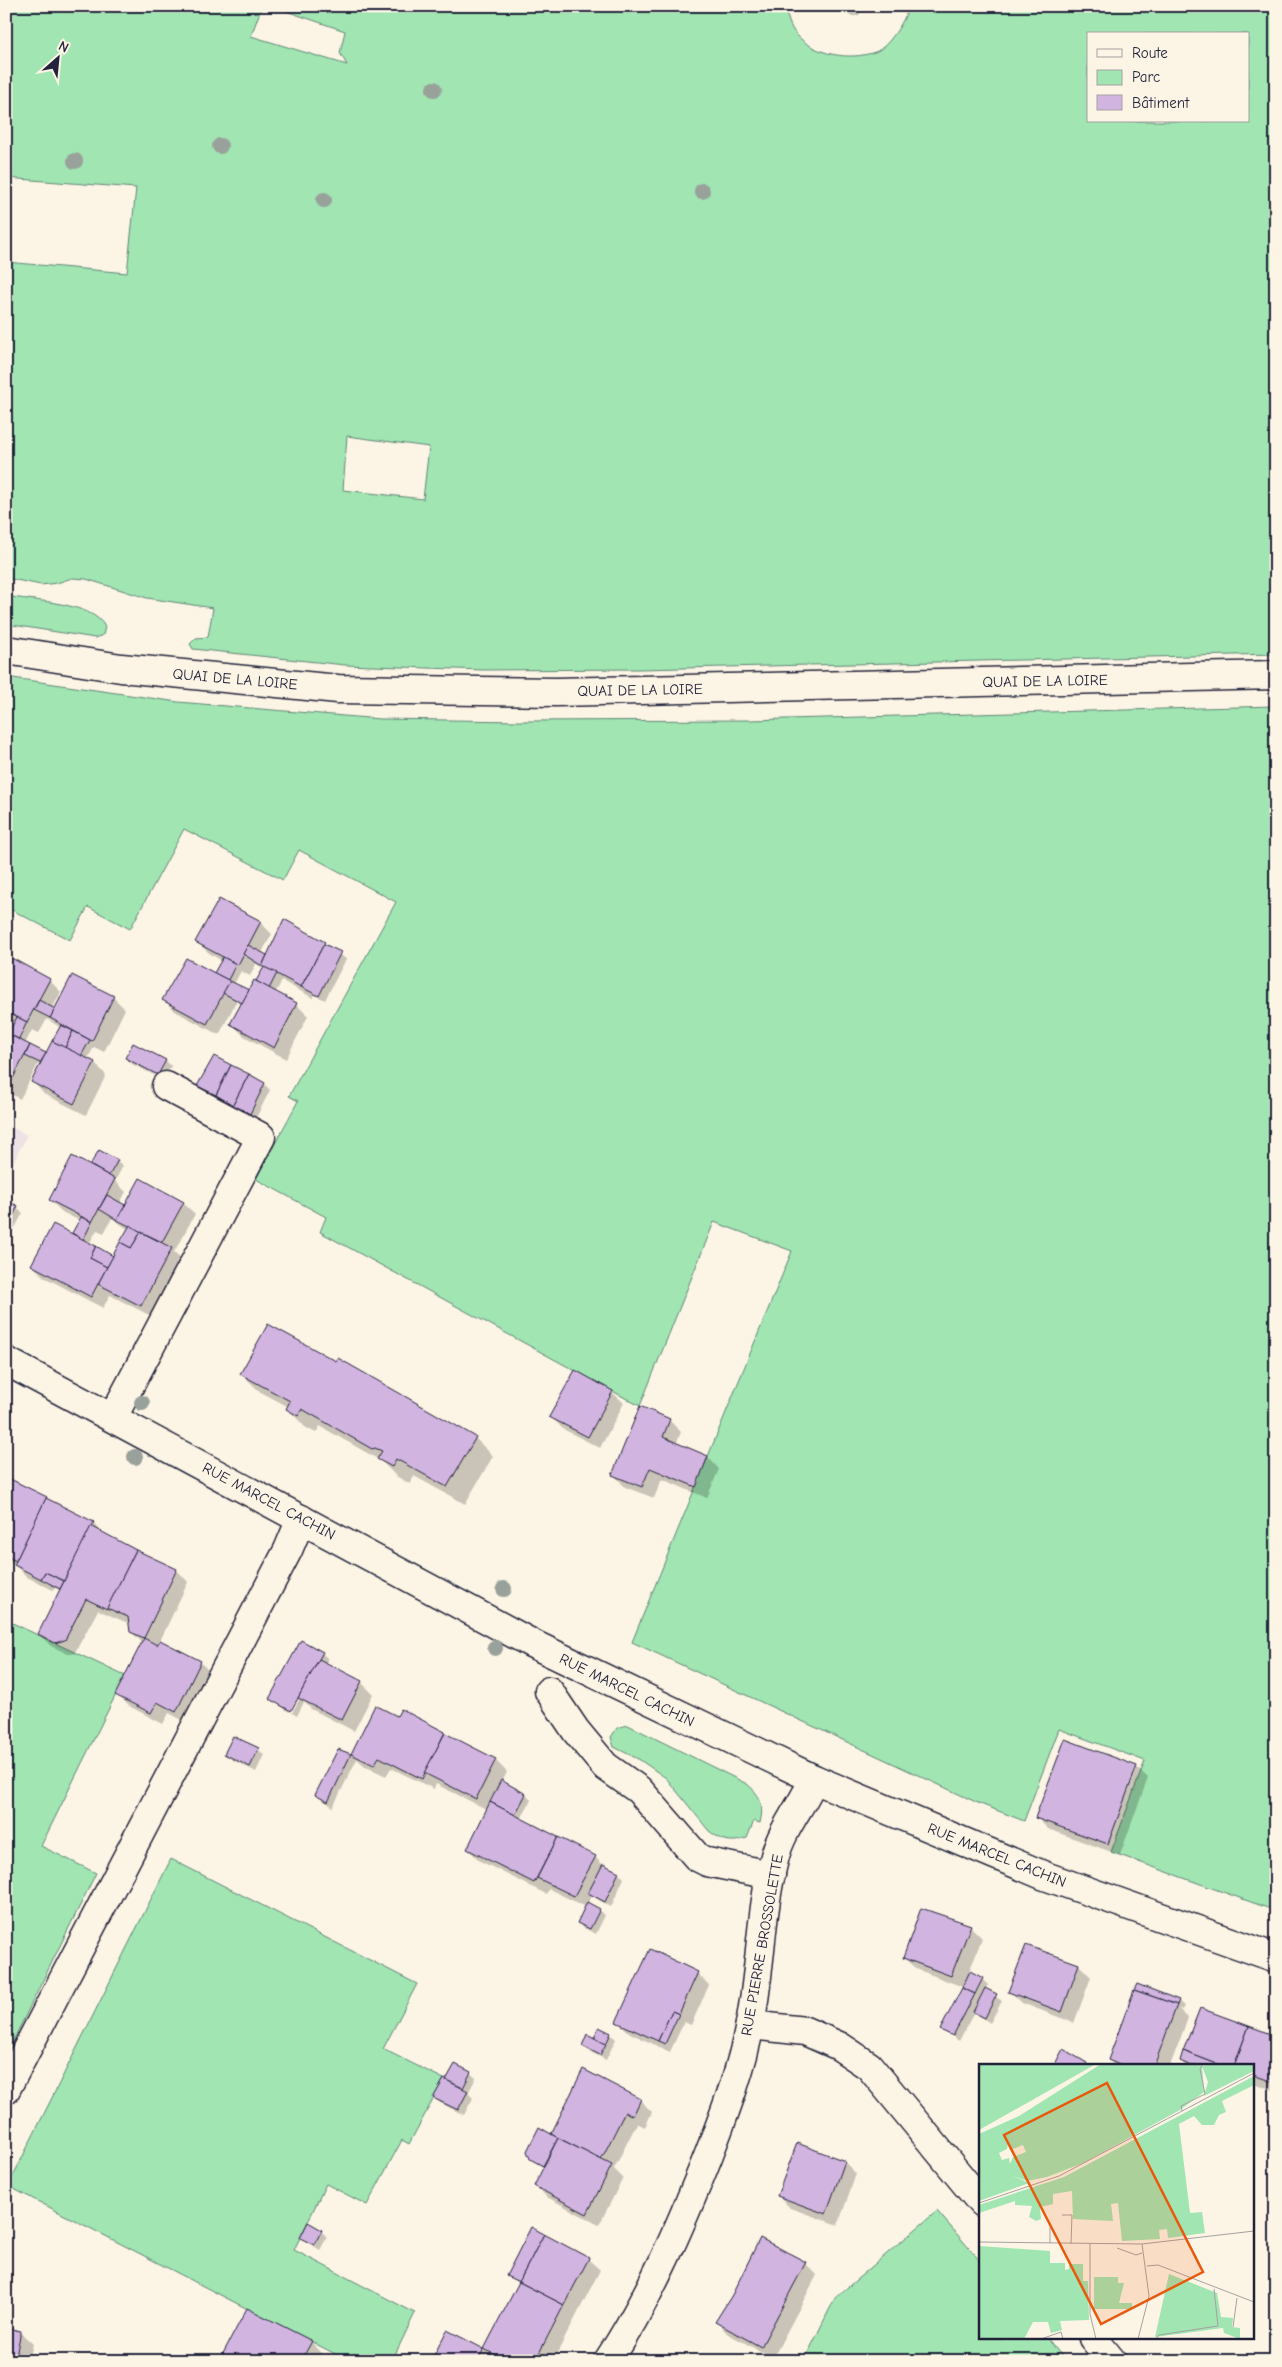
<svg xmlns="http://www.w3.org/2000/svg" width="1282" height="2367" viewBox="0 0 1282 2367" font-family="'Comic Neue',sans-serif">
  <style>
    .built { fill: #efe2e4 }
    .green { fill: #a0e5b2; stroke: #618476; fill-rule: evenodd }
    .shadow { fill: #0003; fill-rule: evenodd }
    .building { fill: #d2b4e0; stroke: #22223b }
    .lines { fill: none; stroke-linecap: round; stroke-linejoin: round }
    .minor-casing { stroke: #22223b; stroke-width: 31 }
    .major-casing { stroke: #22223b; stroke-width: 31 }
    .minor { stroke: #fcf5e5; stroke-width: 28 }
    .major { stroke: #fcf5e5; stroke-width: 28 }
    .tree { fill: #99a19b }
    .labels { text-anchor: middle; stroke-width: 4; stroke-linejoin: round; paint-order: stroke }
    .street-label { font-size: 15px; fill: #22223b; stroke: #fcf5e5 }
    .inset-road { fill: none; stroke: #a5a1a1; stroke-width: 1 }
    .view { fill: #e8590c; fill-opacity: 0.15; stroke: #e8590c; stroke-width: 2.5 }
    .inset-edge { fill: none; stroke: #22223b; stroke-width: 2.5 }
  </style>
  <rect width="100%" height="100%" fill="#fcf5e5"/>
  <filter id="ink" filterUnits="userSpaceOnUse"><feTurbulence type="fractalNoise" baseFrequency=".02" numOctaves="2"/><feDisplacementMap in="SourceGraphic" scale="10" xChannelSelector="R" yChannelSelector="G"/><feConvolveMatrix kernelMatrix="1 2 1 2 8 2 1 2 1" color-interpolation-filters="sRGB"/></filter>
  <g filter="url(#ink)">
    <polygon class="built" points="6,1124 27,1135 6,1177"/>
    <g class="green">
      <path d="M6,6H262L251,36L347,65L340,53L345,31L271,6H784C787,15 790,28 796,34C814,55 849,61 875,52C889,47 905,20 909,6H1276V654L640,669L483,670L345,665L193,649L190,644L196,638L208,637L213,608L147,598L86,579L72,578L57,583L41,585L6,578V262L127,273L136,188L6,178ZM1088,34H1248V121H1088ZM347,436L429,447L423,499L343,490Z"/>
      <path d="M6,596C32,601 93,602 105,627L103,635L95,638L6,624Z"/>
      <polygon points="6,677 178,702 380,719 519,721 749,720 1276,706 1276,1911 1111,1852 1145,1761 1059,1729 1024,1821 978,1803 632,1642 792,1251 714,1222 640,1406 320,1232 326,1217 256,1179 298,1101 289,1096 396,902 299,850 283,880 184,829 130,929 88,907 70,940 6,907"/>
      <polygon points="6,1620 125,1676 41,1846 96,1873 6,2055"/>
      <path d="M628,1725L747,1784C761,1795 764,1806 760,1823L754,1821L747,1838C731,1844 722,1841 709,1831L666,1778L640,1760L614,1747L611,1737L617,1728Z"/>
      <polygon points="171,1859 417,1984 383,2049 444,2079 409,2144 402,2140 367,2205 326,2184 294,2250 415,2313 392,2361 349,2361 8,2186"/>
      <polygon points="937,2211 981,2262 981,2338 1047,2338 1066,2361 804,2361 835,2298"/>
    </g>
    <g class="shadow">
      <polygon points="838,6 865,6 858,16 852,16"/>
      <path d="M260,922L272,934L261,954L267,957L324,943L346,959L325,1000L315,995L313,998L282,981L275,993L296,1004L308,1016L286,1059L244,1036L232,1024L242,1005L236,1002L219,1035L175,1011L163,999L215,974L222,961L209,953L197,942ZM256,964L264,968L261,985L248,991L234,984L241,971L250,976Z"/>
      <path d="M6,958L49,980L61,992L52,1009L55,1011L113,997L125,1009L104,1052L94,1047L87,1060L95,1063L106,1075L86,1115L44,1094L33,1082L41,1065L38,1064L20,1099L6,1091V1034L8,1036L16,1022L6,1017ZM47,1019L61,1028L46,1055L25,1044L32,1030L39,1033Z"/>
      <polygon points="134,1044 166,1061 171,1066 164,1080 132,1064 126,1058"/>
      <polygon points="214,1058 264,1084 270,1090 256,1118 204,1091 199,1086"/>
      <path d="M117,1161L123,1166L115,1181L126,1192L120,1203L126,1206L183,1203L195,1214L174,1252L183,1260L153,1317L110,1295L103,1308L44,1277L32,1265L78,1238L73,1233L80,1221L62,1212L50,1200L96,1170L92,1165ZM112,1218L129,1230L113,1257L89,1244L97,1230L104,1233Z"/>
      <polygon points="6,1201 23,1213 6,1244"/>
      <polygon points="337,1363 475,1438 493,1456 465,1504 414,1476 410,1484 396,1476 381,1461 320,1426 316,1433 305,1427 288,1409 289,1407 259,1391 242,1374"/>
      <polygon points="612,1392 624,1403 600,1448 563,1429 551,1417"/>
      <polygon points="669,1420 681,1432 676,1444 708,1457 719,1469 707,1498 662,1479 654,1498 625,1487 614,1475"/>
      <polygon points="6,1479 93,1523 104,1534 177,1570 188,1582 160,1641 200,1662 212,1674 188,1723 169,1713 163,1724 129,1706 117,1694 143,1643 131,1632 130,1624 98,1610 74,1654 68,1654 51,1646 39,1634 61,1591 55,1588 53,1590 27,1577 15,1565 6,1560"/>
      <polygon points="322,1653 328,1659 325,1664 361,1682 373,1694 354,1731 311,1709 304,1702 297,1716 292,1713 300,1698 298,1696 289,1712 271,1699"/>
      <polygon points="376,1707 398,1717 401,1711 495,1760 507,1772 502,1782 526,1795 531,1800 521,1819 595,1857 604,1866 618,1873 624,1878 611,1907 592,1896 588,1904 605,1915 596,1934 584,1928 578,1923 586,1907 549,1889 546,1894 480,1861 468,1849 488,1810 436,1784 434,1789 391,1768 386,1776 365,1766 357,1759 333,1807 316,1795 338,1751 352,1756"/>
      <polygon points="258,1749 264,1755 256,1772 231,1759 226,1754"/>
      <polygon points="1136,1767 1148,1778 1120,1855 1048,1829 1036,1817"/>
      <polygon points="970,1926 982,1938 969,1972 982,1979 988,1985 985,1990 1002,2001 990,2023 974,2012 959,2041 942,2029 963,1987 916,1969 904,1958"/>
      <polygon points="1026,1946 1079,1965 1091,1977 1074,2023 1022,2003 1010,1991"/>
      <polygon points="697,1973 709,1985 691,2025 684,2022 670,2052 630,2033 618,2022"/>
      <polygon points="1178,2001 1184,2006 1182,2010 1178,2008 1188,2018 1170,2066 1115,2066 1109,2060"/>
      <polygon points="599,2029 610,2034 616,2039 606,2060 589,2051 583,2045 595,2039"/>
      <polygon points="1276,2038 1276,2091 1253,2083 1253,2066 1186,2066 1181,2061"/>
      <polygon points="455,2065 470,2073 476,2078 468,2093 473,2098 464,2115 440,2103 435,2098"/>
      <polygon points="584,2071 640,2100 652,2112 645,2127 637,2123 614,2169 623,2178 599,2225 547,2197 535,2186 544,2168 531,2158 551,2135"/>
      <polygon points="845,2162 856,2174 838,2225 790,2208 779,2196"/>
      <polygon points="321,2231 327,2237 320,2250 301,2238"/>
      <polygon points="588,2259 600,2270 553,2361 432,2361 448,2332 484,2350 519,2284 507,2275"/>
      <polygon points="805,2263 817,2275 773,2358 728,2334 717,2322"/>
      <polygon points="6,2330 21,2333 33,2344 29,2361 6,2361"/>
      <polygon points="311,2342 323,2354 319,2361 221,2361"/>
    </g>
    <g class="building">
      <polygon points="836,6 857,6 852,10 845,11"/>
      <polygon points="219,899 261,921 238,965 195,942"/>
      <polygon points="284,919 325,942 301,987 262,966"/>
      <polygon points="324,944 341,952 319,996 301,987"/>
      <polygon points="248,945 267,955 262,966 243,954"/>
      <polygon points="6,955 50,979 27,1022 6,1012"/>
      <polygon points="223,957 236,964 228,980 214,973"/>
      <polygon points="186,958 230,981 207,1024 162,1000"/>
      <polygon points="264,967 277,973 269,989 256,981"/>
      <polygon points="72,975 114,996 92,1041 50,1018"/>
      <polygon points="254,980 297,1003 274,1048 230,1024"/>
      <polygon points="230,981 249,990 242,1003 223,993"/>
      <polygon points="39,1000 55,1009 50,1018 34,1010"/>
      <polygon points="17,1017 27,1022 19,1039 8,1034"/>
      <polygon points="61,1025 73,1031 65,1048 52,1041"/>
      <polygon points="73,1031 90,1040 81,1056 65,1048"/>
      <polygon points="6,1033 30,1045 8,1088 6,1087"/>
      <polygon points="52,1041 95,1062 74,1104 31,1082"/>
      <polygon points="133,1043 166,1060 158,1075 125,1058"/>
      <polygon points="30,1045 46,1053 40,1063 25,1056"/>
      <polygon points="214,1056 231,1065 216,1095 197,1086"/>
      <polygon points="231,1065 249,1074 233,1105 216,1095"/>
      <polygon points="249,1074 265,1083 250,1114 233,1105"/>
      <polygon points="99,1150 118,1160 109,1176 90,1165"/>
      <polygon points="72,1156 115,1179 92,1222 49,1200"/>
      <polygon points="140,1178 184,1202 162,1242 117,1220"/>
      <polygon points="107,1195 125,1205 117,1220 99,1209"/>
      <polygon points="6,1200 18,1206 10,1222 6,1221"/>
      <polygon points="81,1217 92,1222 83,1240 72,1233"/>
      <polygon points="53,1224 96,1246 90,1258 107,1267 91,1297 31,1265"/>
      <polygon points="130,1225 141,1232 131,1248 120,1242"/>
      <polygon points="141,1232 172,1248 141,1306 98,1284 120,1242 131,1248"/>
      <polygon points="96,1246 113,1256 107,1267 90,1258"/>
      <polygon points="268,1324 336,1361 338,1358 476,1437 447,1487 396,1459 392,1467 377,1459 382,1451 375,1448 372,1449 302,1409 298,1416 286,1409 290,1401 240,1374"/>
      <polygon points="575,1370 613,1391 588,1437 549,1417"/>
      <polygon points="640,1406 670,1419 663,1437 708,1456 696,1487 650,1468 642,1487 612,1475"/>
      <polygon points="6,1477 47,1497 16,1561 6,1556"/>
      <polygon points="46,1498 94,1522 64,1581 45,1572 41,1579 14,1565"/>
      <polygon points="91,1526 136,1550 107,1609 86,1599 65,1640 55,1643 38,1634"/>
      <polygon points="136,1550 177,1569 144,1638 130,1632 128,1617 107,1608"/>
      <polygon points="45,1572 64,1581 60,1589 41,1579"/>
      <polygon points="144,1638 157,1645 160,1640 201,1661 176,1712 157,1702 151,1713 115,1695"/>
      <polygon points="301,1640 323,1652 291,1711 269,1699"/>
      <polygon points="319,1659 362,1681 342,1720 298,1698"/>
      <polygon points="375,1705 397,1716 401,1709 445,1732 422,1779 379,1757 374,1765 351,1754"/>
      <polygon points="445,1733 496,1759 476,1799 424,1773"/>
      <polygon points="233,1736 259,1748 250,1767 224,1754"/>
      <polygon points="1065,1739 1137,1766 1108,1844 1035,1818"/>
      <polygon points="338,1749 351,1754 328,1802 315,1795"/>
      <polygon points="501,1780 526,1794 515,1815 490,1802"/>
      <polygon points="490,1802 558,1837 534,1883 467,1849"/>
      <polygon points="558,1837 596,1856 574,1896 537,1878"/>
      <polygon points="603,1864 619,1872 605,1902 588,1893"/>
      <polygon points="587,1902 600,1909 590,1929 577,1923"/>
      <polygon points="921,1908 971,1925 951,1976 903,1958"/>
      <polygon points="1026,1945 1079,1964 1062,2012 1008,1992"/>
      <polygon points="650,1949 698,1972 679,2014 672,2011 658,2041 616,2022"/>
      <polygon points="970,1971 983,1978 975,1994 962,1988"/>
      <polygon points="1137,1984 1179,2000 1177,2005 1134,1990"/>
      <polygon points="962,1988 975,1994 953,2036 940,2030"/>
      <polygon points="985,1988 997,1994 985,2018 973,2012"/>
      <polygon points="1134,1990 1177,2005 1154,2066 1122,2066 1108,2060"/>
      <polygon points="1200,2008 1249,2026 1234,2066 1222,2066 1183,2051"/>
      <polygon points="672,2011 679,2014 665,2044 658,2041"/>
      <polygon points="1249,2026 1276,2036 1276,2083 1253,2075 1253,2066 1234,2066"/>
      <polygon points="599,2027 611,2033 606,2044 594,2037"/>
      <polygon points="587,2034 606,2044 600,2055 582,2046"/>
      <polygon points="1063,2049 1087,2063 1086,2066 1054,2066"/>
      <polygon points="1183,2051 1222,2066 1191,2066 1180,2061"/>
      <polygon points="455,2064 471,2072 463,2088 446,2080"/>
      <polygon points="583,2069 641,2099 633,2116 625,2112 601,2160 551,2134"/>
      <polygon points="444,2079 468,2091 458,2110 433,2098"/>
      <polygon points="539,2127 558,2138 543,2166 530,2159 527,2151"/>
      <polygon points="558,2138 612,2165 587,2214 534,2186"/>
      <polygon points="797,2143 845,2161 826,2214 777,2196"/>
      <polygon points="308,2222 322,2230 314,2245 300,2238"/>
      <polygon points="531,2227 544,2234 519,2282 506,2276"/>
      <polygon points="544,2234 589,2258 564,2305 519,2282"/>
      <polygon points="760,2238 806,2262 761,2347 715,2322 732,2295"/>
      <polygon points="519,2282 564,2305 535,2361 507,2361 484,2349"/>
      <polygon points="247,2308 312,2341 301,2361 219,2361"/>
      <polygon points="6,2328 21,2331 15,2361 6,2361"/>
      <polygon points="447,2330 484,2349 477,2361 431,2361"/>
    </g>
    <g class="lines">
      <defs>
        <g id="minor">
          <polyline points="6,1361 533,1644 814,1779 1045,1876 1276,1958"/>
          <polyline points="113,1417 261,1137 166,1086"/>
          <polyline points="549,1691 576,1731 605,1766 639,1790 697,1857 707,1862 771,1875"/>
          <polyline points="750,2025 805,2031 839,2046 869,2066 981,2202"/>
          <polyline points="6,2089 288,1550 301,1519"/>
          <polyline points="1093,2338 1112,2361"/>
          <path d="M608,2361C650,2297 681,2225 709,2154C725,2112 742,2068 750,2024C761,1969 760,1911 775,1856C782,1829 803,1804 814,1779"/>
        </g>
        <polyline id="major" points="6,650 121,668 338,689 556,692 1276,675"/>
      </defs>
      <use href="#minor" class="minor-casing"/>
      <use href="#major" class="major-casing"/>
      <use href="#minor" class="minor"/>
      <use href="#major" class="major"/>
    </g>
    <g class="tree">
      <circle cx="434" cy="89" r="8"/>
      <circle cx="220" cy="146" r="8"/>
      <circle cx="75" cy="161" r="8"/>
      <circle cx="702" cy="191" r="8"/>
      <circle cx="324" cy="200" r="8"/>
      <circle cx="142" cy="1403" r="8"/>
      <circle cx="135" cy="1457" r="8"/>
      <circle cx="504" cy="1589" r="8"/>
      <circle cx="495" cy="1648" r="8"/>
    </g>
  </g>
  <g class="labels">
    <g class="street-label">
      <text transform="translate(235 679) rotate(5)" y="5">QUAI DE LA LOIRE</text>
      <text transform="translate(1045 681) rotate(-1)" y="5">QUAI DE LA LOIRE</text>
      <text transform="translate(640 690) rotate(-1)" y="5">QUAI DE LA LOIRE</text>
      <text transform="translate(269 1501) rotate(28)" y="5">RUE MARCEL CACHIN</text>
      <text transform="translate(627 1690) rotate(26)" y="5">RUE MARCEL CACHIN</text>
      <text transform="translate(997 1855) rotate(22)" y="5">RUE MARCEL CACHIN</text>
      <text transform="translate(762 1945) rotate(-80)" y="5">RUE PIERRE BROSSOLETTE</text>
    </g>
  </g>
  <g transform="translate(979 2064)">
    <rect width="275" height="275" fill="#fcf5e5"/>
    <path d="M0,0H117L0,66ZM122,0H223L225,28L201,46L104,99L68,113L48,117L34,112L50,119L0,137V70L40,52ZM29,80L31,86L44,81L47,88L34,93L31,100L30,94L23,96L20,89L28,85ZM229,0H275V7L225,32L229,18L223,2ZM275,12V21L243,37L247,48L240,51L235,61H223L215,52L200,60L211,149L223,148L226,169L189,174L188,165L180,166L181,175L143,177L139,139L132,140L134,157L94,155L93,127L74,130V140L61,143L62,155L57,157L50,153L53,142L36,141V137L0,149V141L85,113ZM1,182L71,187V199H86V206L90,205V200H104V217H109L110,256L81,257L83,266L72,269L69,258H54L45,275H0ZM190,210L238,229L242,253L254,254L253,263L261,264V275L245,269L244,264L176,273ZM115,213H139V219H145L140,239H153V245H115Z" fill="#a0e5b2" fill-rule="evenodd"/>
    <path class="inset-road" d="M203,47L202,42L226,30L221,5L224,0M0,139L80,112L275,9M83,151H93L92,180M0,178L163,180L275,167M71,179V163M111,180V250L117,275M138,184L157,191L163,189M168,202L179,201L275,238M254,263L258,234M62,275L82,268L84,275M159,275L170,232L163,180M177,275L180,271L239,262L235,225"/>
    <path class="view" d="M128,19L224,208L122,260L25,71Z"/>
    <rect width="275" height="275" class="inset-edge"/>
  </g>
  <rect width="1282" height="2367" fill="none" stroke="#fcf5e5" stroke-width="25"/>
  <rect x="12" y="12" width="1257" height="2342" fill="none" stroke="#22223b" stroke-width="2" filter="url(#ink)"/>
  <rect x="1087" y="32" width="162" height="90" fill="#fcf5e5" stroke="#a5a1a1"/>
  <rect x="1097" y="49" width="25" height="8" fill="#fcf5e5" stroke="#a5a1a1"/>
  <text x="1132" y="58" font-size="15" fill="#22223b">Route</text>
  <rect x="1097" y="70" width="25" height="15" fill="#a0e5b2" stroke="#a5a1a1"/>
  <text x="1132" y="82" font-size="15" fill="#22223b">Parc</text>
  <rect x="1097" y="95" width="25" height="15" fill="#d2b4e0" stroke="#a5a1a1"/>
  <text x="1132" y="108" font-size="15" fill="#22223b">Bâtiment</text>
  <g transform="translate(58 58) rotate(27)" stroke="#fcf5e5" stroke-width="4" paint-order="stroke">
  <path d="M0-4L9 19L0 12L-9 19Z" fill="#22223b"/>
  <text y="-8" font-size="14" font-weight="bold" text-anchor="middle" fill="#22223b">N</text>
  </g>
</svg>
